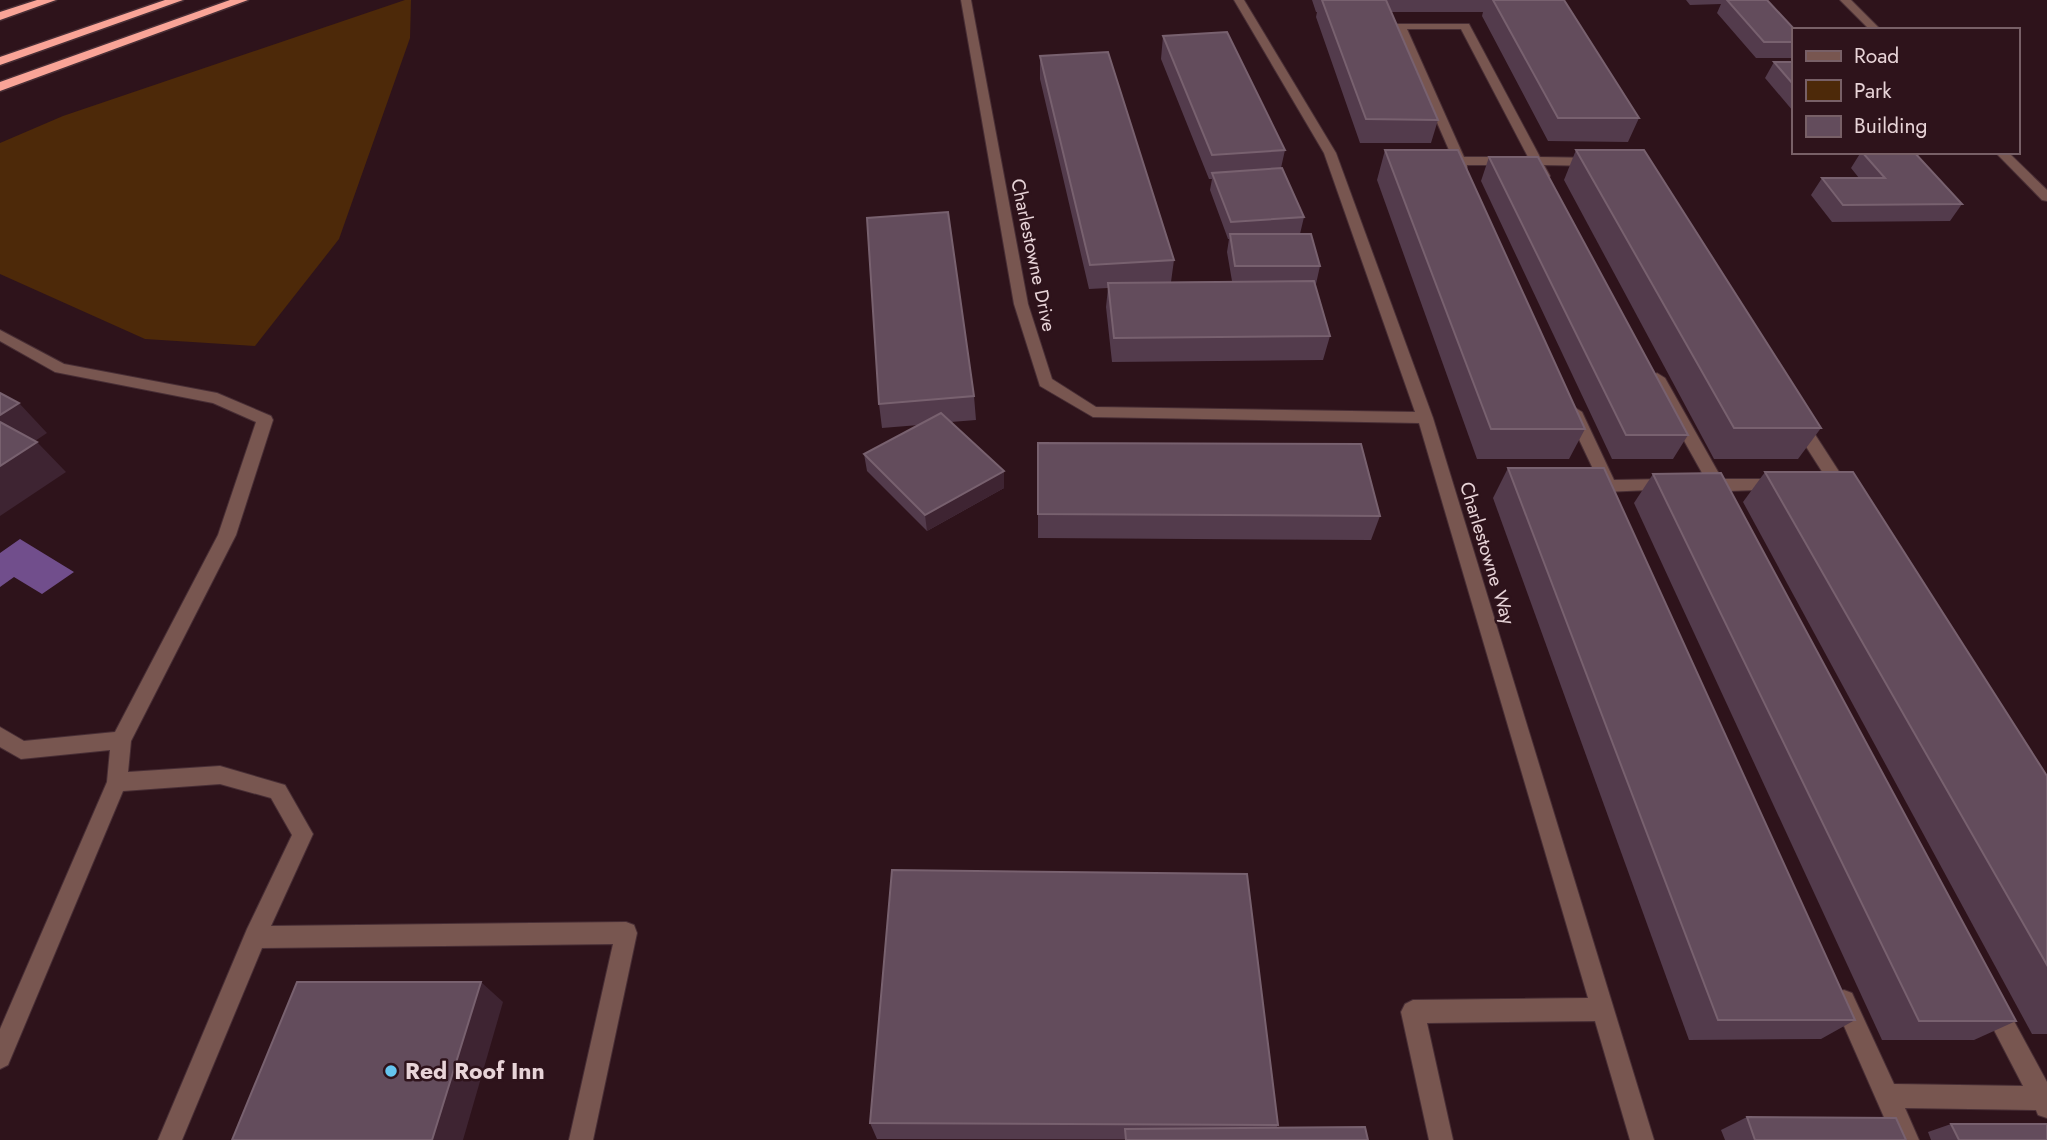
<svg xmlns="http://www.w3.org/2000/svg" width="2047" height="1140" viewBox="0 0 2047 1140" font-family="Jost,sans-serif">
  <style>
    .green { fill: #4d2909 }
    .water { fill: #714e8c }
    .lines { fill: none; stroke-linecap: round; stroke-linejoin: round }
    .minor-casing { stroke: #482e35; stroke-width: 2 }
    .highway-casing { stroke: #482e35; stroke-width: 3 }
    .minor { fill: #785650; fill-rule: evenodd }
    .highway { fill: #f9a497; fill-rule: evenodd }
    .wall { fill: #533b4c }
    .shaded-wall { fill: #3e2432 }
    .building { fill: #634c5c; stroke: #78616f; stroke-width: 2 }
    .poi-dot { fill: #65c5ef; stroke: #2e131b; stroke-width: 2.5 }
    .labels { text-anchor: middle; stroke-width: 5; stroke-linejoin: round; paint-order: stroke }
    .street-label { font-size: 19px; fill: #e8d4d8; stroke: #2e131b }
    .near-poi-label { font-size: 23px; font-weight: bold; fill: #e8d4d8; stroke: #2e131b; text-anchor: start }
  </style>
  <rect width="100%" height="100%" fill="#2e131b"/>
  <polygon class="green" points="405,0 411,0 410,38 339,239 255,346 145,339 0,274 0,143 63,116"/>
  <polygon class="water" points="20,539 74,572 42,594 14,577 0,587 0,553"/>
  <g class="lines">
    <defs>
      <g id="minor">
        <polygon points="961,0 971,0 1028,304 1052,379 1096,407 1415,412 1324,153 1234,0 1244,0 1336,153 1433,418 1654,1140 1630,1140 1595,1021 1427,1023 1453,1140 1429,1140 1401,1012 1405,1004 1413,1000 1588,998 1419,423 1093,417 1040,386 1014,304"/>
        <polygon points="1840,0 1851,0 1881,30 1870,30"/>
        <path d="M1396,24H1469L1540,157L1596,158L1602,162L1596,166L1544,165L1550,176L1544,180L1540,179L1532,165H1467V173H1459L1395,26ZM1407,29H1461L1528,157H1464Z"/>
        <polygon points="1995,152 2008,152 2047,190 2047,201 2042,200"/>
        <polygon points="0,330 64,364 217,393 271,416 273,420 236,535 131,741 128,772 220,766 285,785 313,834 271,926 626,922 634,925 637,933 593,1140 569,1140 613,944 262,948 182,1140 158,1140 247,929 292,835 271,798 220,784 123,791 8,1065 0,1069 0,1029 107,782 110,750 21,759 0,747 0,727 24,741 115,732 218,535 256,422 213,403 55,372 0,341"/>
        <polygon points="1657,373 1665,378 1722,479 1779,479 1785,481 1787,485 1785,489 1729,491 1728,498 1716,498 1712,491 1703,489 1701,485 1706,480 1649,378"/>
        <polygon points="1574,407 1582,412 1614,480 1667,479 1673,481 1675,485 1673,489 1604,492 1566,412"/>
        <polygon points="1799,418 1805,419 1849,487 1851,491 1849,495 1837,495 1791,423"/>
        <polygon points="1844,990 1852,993 1894,1084 2023,1086 1982,1007 1986,999 1994,995 2002,999 2047,1082 2047,1118 2038,1115 2036,1110 1905,1108 1919,1140 1894,1140 1833,1001 1836,993"/>
      </g>
      <g id="highway">
        <polygon points="37,0 56,0 0,20 0,12"/>
        <polygon points="165,0 183,0 0,65 0,57"/>
        <polygon points="230,0 248,0 0,91 0,82"/>
      </g>
    </defs>
    <use href="#minor" class="minor-casing"/>
    <use href="#highway" class="highway-casing"/>
    <use href="#minor" class="minor"/>
    <use href="#highway" class="highway"/>
  </g>
  <g class="wall">
    <polygon points="1312,0 1564,0 1639,118 1628,142 1548,141 1482,16 1483,12 1391,12 1438,120 1431,143 1360,143 1316,17 1317,12 1316,12"/>
    <polygon points="1686,0 1767,0 1793,30 1793,58 1756,58 1717,13 1721,4 1690,5"/>
    <polygon points="1163,36 1285,150 1281,168 1304,217 1300,234 1320,266 1316,284 1315,284 1330,336 1323,360 1112,362 1106,307 1108,288 1089,289 1040,79 1040,56 1174,260 1171,282 1232,281 1227,252 1229,239 1228,239 1210,190 1212,179 1209,179 1161,59"/>
    <polygon points="1774,62 1793,62 1793,111 1765,78"/>
    <polygon points="1385,150 1585,429 1569,459 1477,459 1377,180"/>
    <polygon points="1576,150 1821,428 1798,459 1714,459 1564,180"/>
    <polygon points="1861,152 1914,152 1962,204 1950,221 1832,222 1811,195 1822,178 1859,178 1851,168"/>
    <polygon points="1489,157 1688,435 1673,459 1612,459 1481,181"/>
    <polygon points="974,396 976,420 951,422 1004,488 927,531 867,471 864,454 919,425 882,428 879,404"/>
    <polygon points="1038,443 1380,516 1371,540 1038,538"/>
    <polygon points="1508,468 1855,1020 1821,1039 1689,1040 1493,498"/>
    <polygon points="1765,472 2047,776 2047,1034 2032,1034 1743,502"/>
    <polygon points="1653,474 2016,1021 1974,1040 1882,1040 1634,503"/>
    <polygon points="1747,1117 1906,1140 1725,1140 1721,1130"/>
    <polygon points="870,1123 1278,1125 1276,1128 1368,1140 877,1139"/>
    <polygon points="1951,1124 2047,1140 1931,1140 1928,1132"/>
  </g>
  <g class="shaded-wall">
    <polygon points="19,403 47,433 23,449 0,425 0,415"/>
    <polygon points="37,442 66,472 0,516 0,466"/>
    <polygon points="1004,471 1004,488 927,531 925,515"/>
    <polygon points="481,982 503,1002 463,1140 432,1140"/>
  </g>
  <g class="building">
    <polygon points="1322,0 1386,0 1438,120 1366,119"/>
    <polygon points="1493,0 1564,0 1639,118 1558,118"/>
    <polygon points="1727,0 1767,0 1795,30 1793,30 1793,42 1764,42"/>
    <polygon points="1227,32 1285,150 1212,155 1163,36"/>
    <polygon points="1108,52 1174,260 1090,265 1040,56"/>
    <polygon points="1774,62 1793,62 1793,84"/>
    <polygon points="1385,150 1458,150 1585,429 1491,429"/>
    <polygon points="1576,150 1644,150 1821,428 1734,428"/>
    <polygon points="1862,152 1914,152 1962,204 1843,205 1822,178 1885,178"/>
    <polygon points="1489,157 1538,157 1688,435 1626,435"/>
    <polygon points="1282,168 1304,217 1231,222 1212,173"/>
    <polygon points="948,212 974,396 879,404 867,218"/>
    <polygon points="1230,234 1311,234 1320,266 1235,266"/>
    <polygon points="1314,281 1330,336 1114,338 1108,283"/>
    <polygon points="0,393 19,403 0,415"/>
    <polygon points="941,413 1004,471 925,515 864,454"/>
    <polygon points="0,422 37,442 0,466"/>
    <polygon points="1038,443 1361,444 1380,516 1038,514"/>
    <polygon points="1508,468 1604,468 1855,1020 1718,1020"/>
    <polygon points="1765,472 1853,472 2047,776 2047,965"/>
    <polygon points="1721,473 2016,1021 1919,1021 1653,474"/>
    <polygon points="892,870 1247,874 1278,1125 870,1123"/>
    <polygon points="297,982 481,982 432,1140 232,1140"/>
    <polygon points="1747,1117 1896,1118 1906,1140 1755,1140"/>
    <polygon points="1951,1124 2047,1124 2047,1140 1959,1140"/>
    <polygon points="1365,1127 1368,1140 1126,1140 1125,1129"/>
  </g>
  <circle class="poi-dot" cx="391" cy="1071" r="7"/>
  <g class="labels">
    <g class="street-label">
      <text transform="translate(1034 255) rotate(78)" y="7">Charlestowne Drive</text>
      <text transform="translate(1488 553) rotate(73)" y="7">Charlestowne Way</text>
    </g>
    <g class="near-poi-label">
      <text x="405" y="1079">Red Roof Inn</text>
    </g>
  </g>
  <rect x="1792" y="28" width="228" height="126" fill="#2e131b" stroke="#786067" stroke-width="2"/>
  <rect x="1806" y="51" width="35" height="10" fill="#785650" stroke="#786067" stroke-width="2"/>
  <text x="1854" y="63" font-size="21" fill="#e8d4d8">Road</text>
  <rect x="1806" y="80" width="35" height="21" fill="#4d2909" stroke="#786067" stroke-width="2"/>
  <text x="1854" y="98" font-size="21" fill="#e8d4d8">Park</text>
  <rect x="1806" y="116" width="35" height="21" fill="#634c5c" stroke="#786067" stroke-width="2"/>
  <text x="1854" y="133" font-size="21" fill="#e8d4d8">Building</text>
</svg>
